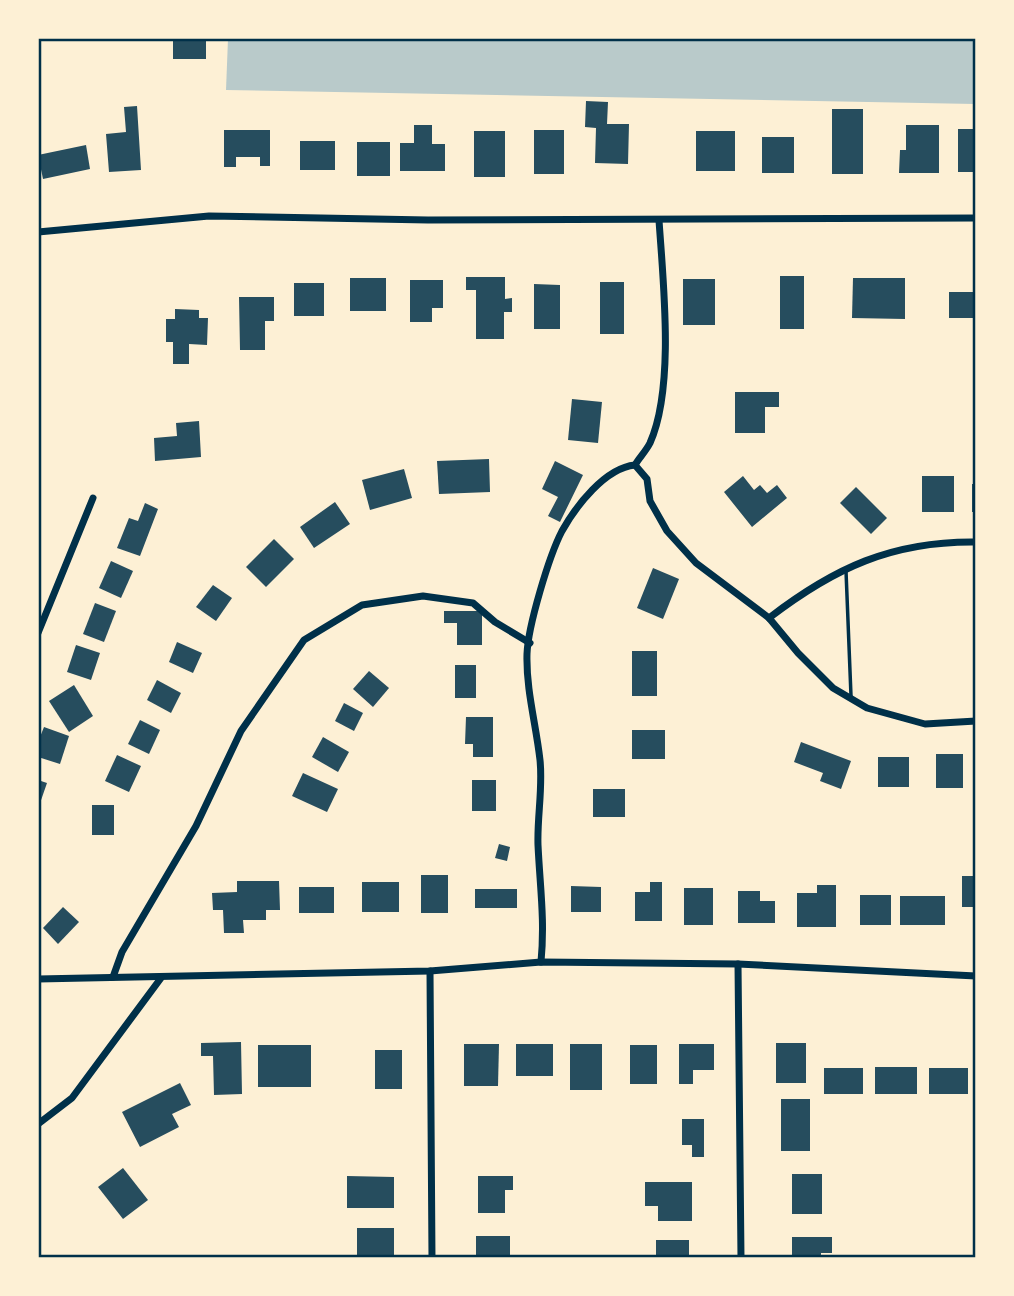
<svg xmlns="http://www.w3.org/2000/svg" width="1014" height="1296" viewBox="0 0 1014 1296" font-family="'Times New Roman',serif">
  <style>
    .green { fill: #b9caca }
    .building { fill: #264d5e }
    .lines { fill: none; stroke-linecap: round; stroke-linejoin: round }
    .service { stroke: #003049; stroke-width: 3.5 }
    .minor { stroke: #003049; stroke-width: 7 }
    .neatline { fill: none; stroke: #003049; stroke-width: 2.5 }
  </style>
  <rect width="100%" height="100%" fill="#fdf0d5"/>
  <polygon class="green" points="228,39 975,39 975,104 226,90"/>
  <g class="building">
    <rect x="173" y="38" width="33" height="21"/>
    <polygon points="586,101 608,102 607,124 629,124 628,164 595,163 596,128 585,127"/>
    <polygon points="137,106 141,170 109,172 106,134 126,132 124,107"/>
    <rect x="832" y="109" width="31" height="65"/>
    <polygon points="414,125 432,125 432,144 445,144 445,171 400,171 400,143 414,143"/>
    <polygon points="906,125 939,125 939,173 899,173 900,150 906,150"/>
    <rect x="958" y="129" width="18" height="43"/>
    <polygon points="224,130 270,130 270,166 260,166 260,157 236,157 236,167 224,167"/>
    <rect x="534" y="130" width="30" height="44"/>
    <rect x="474" y="131" width="31" height="46"/>
    <rect x="696" y="131" width="39" height="40"/>
    <rect x="762" y="137" width="32" height="36"/>
    <rect x="300" y="141" width="35" height="29"/>
    <rect x="357" y="142" width="33" height="34"/>
    <polygon points="86,145 90,169 43,179 38,155"/>
    <rect x="780" y="276" width="24" height="53"/>
    <polygon points="466,277 505,277 505,299 512,298 512,312 504,312 504,339 476,339 476,290 466,290"/>
    <rect x="350" y="278" width="36" height="33"/>
    <polygon points="853,278 905,278 905,319 852,318"/>
    <rect x="683" y="279" width="32" height="46"/>
    <polygon points="410,280 443,280 443,308 432,308 432,322 410,322"/>
    <rect x="600" y="282" width="24" height="52"/>
    <rect x="294" y="283" width="30" height="33"/>
    <polygon points="534,284 560,285 560,329 534,329"/>
    <rect x="949" y="292" width="27" height="26"/>
    <polygon points="239,297 274,297 274,321 265,321 265,350 240,350"/>
    <polygon points="175,309 199,310 199,318 208,318 207,345 189,344 189,364 173,364 173,342 166,342 166,319 175,319"/>
    <polygon points="735,392 779,392 779,407 765,407 765,433 735,433"/>
    <polygon points="572,399 602,402 598,443 568,440"/>
    <polygon points="199,421 201,457 155,461 154,438 177,436 176,423"/>
    <polygon points="489,459 490,492 439,494 437,461"/>
    <polygon points="555,461 583,475 560,522 548,516 558,497 542,489"/>
    <polygon points="404,469 412,498 370,510 362,480"/>
    <polygon points="743,476 754,490 760,485 767,493 777,485 787,498 752,527 724,492"/>
    <rect x="922" y="476" width="32" height="36"/>
    <rect x="972" y="484" width="4" height="28"/>
    <polygon points="856,487 887,518 871,534 840,503"/>
    <polygon points="335,502 350,524 314,548 300,527"/>
    <polygon points="145,503 158,509 140,556 117,548 129,518 138,521"/>
    <polygon points="274,539 294,559 266,587 246,567"/>
    <polygon points="111,561 133,571 121,598 99,588"/>
    <polygon points="653,568 679,579 663,619 637,608"/>
    <polygon points="213,585 232,598 216,621 196,607"/>
    <polygon points="95,603 116,611 104,642 83,634"/>
    <polygon points="444,611 482,611 482,645 457,645 457,623 444,623"/>
    <polygon points="177,642 202,653 193,673 169,662"/>
    <polygon points="76,645 100,653 91,680 67,672"/>
    <rect x="632" y="651" width="25" height="45"/>
    <rect x="455" y="665" width="21" height="33"/>
    <polygon points="369,671 389,688 373,707 353,689"/>
    <polygon points="157,680 181,693 171,713 147,700"/>
    <polygon points="74,685 93,716 69,732 49,701"/>
    <polygon points="344,703 363,713 354,731 335,721"/>
    <polygon points="466,717 493,717 493,757 473,757 473,744 465,744"/>
    <polygon points="140,720 160,730 149,754 128,744"/>
    <polygon points="44,727 69,736 60,764 38,757 38,742"/>
    <rect x="632" y="730" width="33" height="29"/>
    <polygon points="323,737 349,752 338,772 312,757"/>
    <polygon points="801,742 851,761 841,789 820,781 823,773 794,762"/>
    <rect x="936" y="754" width="27" height="34"/>
    <polygon points="117,755 141,766 129,792 105,781"/>
    <rect x="878" y="757" width="31" height="30"/>
    <polygon points="303,773 338,789 327,812 292,796"/>
    <polygon points="38,780 47,783 39,806 38,806"/>
    <rect x="472" y="780" width="24" height="31"/>
    <rect x="593" y="789" width="32" height="28"/>
    <rect x="92" y="805" width="22" height="30"/>
    <polygon points="499,844 510,847 507,861 495,858"/>
    <rect x="421" y="875" width="27" height="38"/>
    <rect x="962" y="876" width="14" height="31"/>
    <polygon points="237,881 279,881 280,910 266,910 266,920 243,920 244,933 224,933 223,910 213,910 212,893 237,892"/>
    <rect x="362" y="882" width="37" height="30"/>
    <polygon points="650,882 662,882 662,921 635,921 635,892 650,892"/>
    <polygon points="817,885 836,885 836,927 797,927 797,893 817,893"/>
    <polygon points="571,886 601,887 601,912 571,912"/>
    <rect x="299" y="887" width="35" height="26"/>
    <rect x="684" y="888" width="29" height="37"/>
    <rect x="475" y="889" width="42" height="19"/>
    <polygon points="738,891 760,891 760,901 775,901 775,923 738,923"/>
    <rect x="860" y="895" width="31" height="30"/>
    <rect x="900" y="896" width="45" height="29"/>
    <polygon points="63,907 79,922 58,944 43,928"/>
    <polygon points="241,1042 242,1094 214,1095 213,1056 201,1056 201,1043"/>
    <rect x="776" y="1043" width="30" height="40"/>
    <polygon points="464,1044 499,1044 498,1086 464,1086"/>
    <rect x="516" y="1044" width="37" height="32"/>
    <rect x="570" y="1044" width="32" height="46"/>
    <polygon points="679,1044 714,1044 714,1070 693,1070 693,1084 679,1084"/>
    <rect x="258" y="1045" width="53" height="42"/>
    <rect x="630" y="1045" width="27" height="39"/>
    <rect x="375" y="1050" width="27" height="39"/>
    <rect x="875" y="1067" width="42" height="27"/>
    <rect x="824" y="1068" width="39" height="26"/>
    <rect x="929" y="1068" width="39" height="26"/>
    <polygon points="180,1083 191,1105 172,1114 179,1127 140,1147 122,1112"/>
    <rect x="781" y="1099" width="29" height="52"/>
    <polygon points="682,1119 704,1119 704,1157 692,1157 692,1145 682,1145"/>
    <polygon points="123,1168 148,1200 123,1219 98,1187"/>
    <rect x="792" y="1174" width="30" height="40"/>
    <polygon points="347,1176 394,1177 394,1208 347,1208"/>
    <polygon points="478,1176 513,1176 513,1190 505,1190 505,1213 478,1213"/>
    <polygon points="645,1182 692,1182 692,1221 658,1221 658,1206 645,1206"/>
    <rect x="357" y="1228" width="37" height="30"/>
    <rect x="476" y="1236" width="34" height="22"/>
    <polygon points="792,1237 832,1237 832,1253 821,1253 821,1258 792,1258"/>
    <rect x="656" y="1240" width="33" height="18"/>
  </g>
  <g class="lines">
    <polyline class="service" points="846,571 851,696"/>
    <g class="minor">
      <polyline points="38,232 209,216 428,220 976,218"/>
      <polyline points="635,465 647,479 650,501 667,531 696,563 769,618 798,653 833,688 867,708 925,724 976,721"/>
      <path d="M769,618C834,568 892,541 976,542"/>
      <polyline points="38,633 93,498"/>
      <path d="M541,962C545,920 540,887 538,845C537,817 543,788 540,760C536,724 526,690 527,654C528,626 549,556 562,531C576,506 605,468 635,465C639,458 646,451 650,443C675,387 663,281 659,220"/>
      <polyline points="738,964 741,1258"/>
      <polyline points="430,971 432,1258"/>
      <polyline points="113,977 122,952 196,826 241,731 304,640 362,605 423,596 473,603 495,622 530,643"/>
      <polyline points="38,979 430,971 541,962 738,964 976,976"/>
      <polyline points="38,1124 72,1098 161,978"/>
    </g>
  </g>
  <rect width="1014" height="1296" fill="none" stroke="#fdf0d5" stroke-width="80"/>
  <rect x="40" y="40" width="934" height="1216" class="neatline"/>
</svg>
